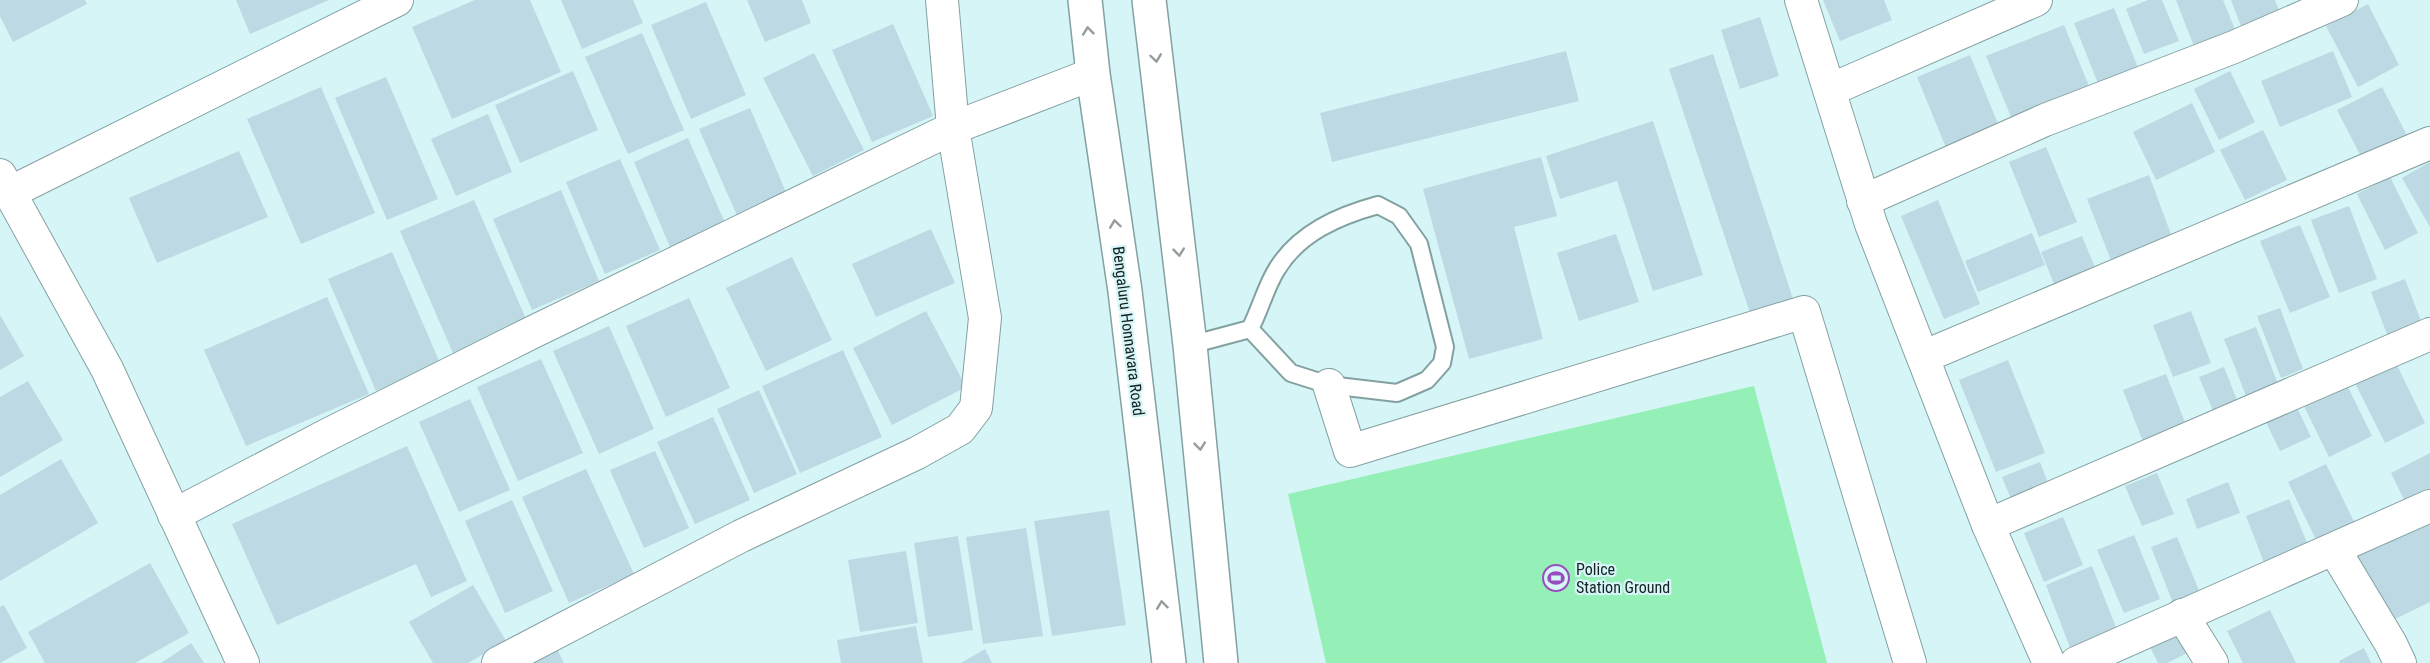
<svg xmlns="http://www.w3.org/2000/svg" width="2430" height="663" viewBox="0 0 2430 663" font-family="'Roboto Condensed',sans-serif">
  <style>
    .green { fill: #94f0b6 }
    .building { fill: #bdd9e3 }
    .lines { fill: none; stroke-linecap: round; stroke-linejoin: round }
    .service-casing { stroke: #84a1a2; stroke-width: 20 }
    .minor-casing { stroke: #84a1a2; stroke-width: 34 }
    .primary-casing { stroke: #84a1a2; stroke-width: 36 }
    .service { stroke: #fff; stroke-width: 16 }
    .minor { stroke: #fff; stroke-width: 32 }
    .primary { stroke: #fff; stroke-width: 33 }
    .oneway { stroke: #969b9b }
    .labels { text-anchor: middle; stroke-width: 4.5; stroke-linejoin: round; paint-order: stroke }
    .street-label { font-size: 16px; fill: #152021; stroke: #d6f5f7 }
    .poi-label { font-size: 16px; fill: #152021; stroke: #d6f5f7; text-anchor: start }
  </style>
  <rect width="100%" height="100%" fill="#d6f5f7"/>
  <polygon class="green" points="1754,386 1827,663 1326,663 1288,494"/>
  <g class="building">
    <polygon points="0,0 85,0 87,4 13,42 0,16"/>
    <polygon points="236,0 329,0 250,34"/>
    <polygon points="475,0 530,0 561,72 452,119 412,27"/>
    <polygon points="561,0 633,0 643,23 582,49"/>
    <polygon points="747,0 802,0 811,23 765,42"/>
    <polygon points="1823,0 1884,0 1892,20 1840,41"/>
    <polygon points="2148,0 2162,0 2179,41 2144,54 2126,9"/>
    <polygon points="2176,0 2223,0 2238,37 2197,54"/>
    <polygon points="2231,0 2275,0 2279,11 2241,26"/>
    <polygon points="706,2 746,95 691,119 651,25"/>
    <polygon points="2368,4 2399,65 2358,87 2326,26"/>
    <polygon points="2114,8 2139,70 2099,86 2074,23"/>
    <polygon points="1760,17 1779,76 1740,89 1721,30"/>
    <polygon points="893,24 933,116 872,142 832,50"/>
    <polygon points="2064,25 2089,86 2011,117 1986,56"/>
    <polygon points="642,33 684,130 628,154 585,57"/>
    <polygon points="1566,51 1579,101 1332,162 1320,113"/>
    <polygon points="2333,51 2352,97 2280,127 2261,81"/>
    <polygon points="814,53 864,150 813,176 763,78"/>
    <polygon points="1713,54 1794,302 1751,316 1669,69"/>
    <polygon points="1970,55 2002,134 1949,155 1917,77"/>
    <polygon points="573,71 598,130 520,163 495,105"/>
    <polygon points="2230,71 2255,122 2219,140 2194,89"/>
    <polygon points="386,77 438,199 387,220 335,98"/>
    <polygon points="321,87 375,213 301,244 247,119"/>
    <polygon points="2382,87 2412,145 2367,168 2337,110"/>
    <polygon points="2192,103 2215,152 2156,180 2133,132"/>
    <polygon points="750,108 788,197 738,218 699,129"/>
    <polygon points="488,114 512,172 456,196 431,139"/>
    <polygon points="1653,121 1703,275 1653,291 1617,181 1560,199 1546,156"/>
    <polygon points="2263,130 2287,180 2245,200 2220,150"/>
    <polygon points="688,138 725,223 670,247 634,162"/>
    <polygon points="2046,147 2077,222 2039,237 2009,162"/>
    <polygon points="239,151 268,217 157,263 129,198"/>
    <polygon points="1541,157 1557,216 1514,227 1543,339 1469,359 1423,189"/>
    <polygon points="620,159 660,250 605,274 566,182"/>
    <polygon points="2430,162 2430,227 2402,178"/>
    <polygon points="2149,175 2175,245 2114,268 2087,199"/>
    <polygon points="2390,177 2418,233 2385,250 2357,194"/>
    <polygon points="561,190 599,281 532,310 493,219"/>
    <polygon points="474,200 530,328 456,360 400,231"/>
    <polygon points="1938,200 1980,304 1944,319 1901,216"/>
    <polygon points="2349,206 2377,279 2339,293 2311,220"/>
    <polygon points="2300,225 2330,297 2290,313 2260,241"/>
    <polygon points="931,229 955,283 876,317 852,264"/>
    <polygon points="2032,233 2045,265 1978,292 1965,261"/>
    <polygon points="1616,234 1639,302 1579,321 1557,253"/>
    <polygon points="2082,236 2096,270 2055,286 2041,252"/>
    <polygon points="392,252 440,363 376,391 328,279"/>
    <polygon points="792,257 832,340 766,371 726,288"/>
    <polygon points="2405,279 2424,329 2390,342 2371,292"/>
    <polygon points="327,297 369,394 246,446 204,350"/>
    <polygon points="689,298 730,388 666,417 626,326"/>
    <polygon points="2280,308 2303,369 2281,378 2257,316"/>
    <polygon points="926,311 966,387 892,425 853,348"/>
    <polygon points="2191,311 2211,363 2173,377 2153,325"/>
    <polygon points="0,315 24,356 0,370"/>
    <polygon points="609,326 654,429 599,454 553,351"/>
    <polygon points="2256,327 2280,389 2248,401 2224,339"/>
    <polygon points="843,350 882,437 800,473 762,386"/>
    <polygon points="2393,357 2425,423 2385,443 2352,377"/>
    <polygon points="541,359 583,453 518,481 477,387"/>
    <polygon points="2008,360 2045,453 1996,472 1959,380"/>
    <polygon points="2224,367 2238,403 2214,413 2199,377"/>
    <polygon points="2166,374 2190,435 2147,452 2123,390"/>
    <polygon points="2342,375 2372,436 2329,457 2299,396"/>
    <polygon points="28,381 63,440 0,477 0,397"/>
    <polygon points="759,390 797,474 754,493 717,409"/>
    <polygon points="470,399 510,490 459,512 419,422"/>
    <polygon points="2293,399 2311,437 2280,451 2262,414"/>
    <polygon points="713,417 750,500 695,524 657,442"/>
    <polygon points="407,446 467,581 431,597 416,564 277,625 232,524"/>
    <polygon points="655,451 689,528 644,548 610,470"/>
    <polygon points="2430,453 2430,500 2409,510 2391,473"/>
    <polygon points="61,459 98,523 0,581 0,495"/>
    <polygon points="2040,462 2053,496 2016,511 2002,477"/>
    <polygon points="2326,464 2359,532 2321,550 2288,482"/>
    <polygon points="586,469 634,574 569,603 522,497"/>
    <polygon points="2157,473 2174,514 2142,526 2125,486"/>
    <polygon points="2228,482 2240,513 2197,529 2186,499"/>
    <polygon points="2289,499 2312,555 2268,573 2246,516"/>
    <polygon points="512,500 553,591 505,613 465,521"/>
    <polygon points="1109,510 1126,625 1052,636 1034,521"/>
    <polygon points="2063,517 2083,565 2044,582 2024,533"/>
    <polygon points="2430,517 2430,602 2383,625 2349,556"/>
    <polygon points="1026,528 1043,636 983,644 966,537"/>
    <polygon points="2134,535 2160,599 2124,613 2097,550"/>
    <polygon points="958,536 973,630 928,637 914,543"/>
    <polygon points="2177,537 2200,593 2173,603 2151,547"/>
    <polygon points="906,551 918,623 860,632 848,560"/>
    <polygon points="150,563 189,633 135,663 45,663 28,632"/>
    <polygon points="2092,566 2121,640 2074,658 2046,585"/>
    <polygon points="473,585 506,641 468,663 433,663 409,622"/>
    <polygon points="4,605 27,648 0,663 0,607"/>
    <polygon points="2270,610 2296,663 2243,663 2227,631"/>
    <polygon points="916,626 923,663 841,663 837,640"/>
    <polygon points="2190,628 2200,647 2167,663 2158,663 2150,647"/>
    <polygon points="191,643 204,663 161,663"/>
    <polygon points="555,645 564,663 522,663"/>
    <polygon points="2364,648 2371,663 2340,663 2339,661"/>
    <polygon points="985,649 992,663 961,663"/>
  </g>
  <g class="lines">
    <defs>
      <path id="service" d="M1190,345L1250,329C1260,310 1266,286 1277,269C1299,233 1338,216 1378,205L1399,216L1419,244L1445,347L1442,363L1427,380L1397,393L1329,385L1291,373L1250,329"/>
      <g id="minor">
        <polyline points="1801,0 1871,224 1988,525 2049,663"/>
        <polyline points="1830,90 2036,0"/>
        <polyline points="0,175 107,369 243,663"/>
        <polyline points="9,193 397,0"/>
        <polyline points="1863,201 2045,120 2234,47 2342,0"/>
        <polyline points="1923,357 2430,143"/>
        <polyline points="1329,385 1350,451 1804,312 1910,663"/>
        <polyline points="174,515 329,434 533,332 953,128 1093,74"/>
        <polyline points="1988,525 2430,334"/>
        <polyline points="2334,549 2391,644 2400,663"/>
        <polyline points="2182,615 2212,663"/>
        <polyline points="498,663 741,536 917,453 960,429 976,408 985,318 953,128 942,0"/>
        <polyline points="2076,663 2430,506"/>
      </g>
      <g id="primary">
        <polyline points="1085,0 1093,74 1125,291 1169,663"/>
        <polyline points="1149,0 1190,345 1221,663"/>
      </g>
    </defs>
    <use href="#service" class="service-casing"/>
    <use href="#minor" class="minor-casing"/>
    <use href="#primary" class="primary-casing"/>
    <use href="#service" class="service"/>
    <use href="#minor" class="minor"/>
    <use href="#primary" class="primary"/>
  </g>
  <defs><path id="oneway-chevron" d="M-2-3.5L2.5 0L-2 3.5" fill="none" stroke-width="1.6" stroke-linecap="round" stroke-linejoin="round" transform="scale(1.5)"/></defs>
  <g class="oneway">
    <use href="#oneway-chevron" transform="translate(1088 31) rotate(-96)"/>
    <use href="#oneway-chevron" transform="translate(1156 58) rotate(82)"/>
    <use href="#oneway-chevron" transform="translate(1115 224) rotate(-98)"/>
    <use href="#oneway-chevron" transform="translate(1179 252) rotate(84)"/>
    <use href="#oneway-chevron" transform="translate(1200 446) rotate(84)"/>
    <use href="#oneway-chevron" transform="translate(1162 605) rotate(-97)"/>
  </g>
  <defs>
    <symbol id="stadium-ring" viewBox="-11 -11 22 22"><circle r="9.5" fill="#d6f5f7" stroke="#994ec0" stroke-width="1.5"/><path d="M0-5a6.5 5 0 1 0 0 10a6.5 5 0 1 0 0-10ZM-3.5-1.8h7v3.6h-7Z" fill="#994ec0"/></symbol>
  </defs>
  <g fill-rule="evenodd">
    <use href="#stadium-ring" x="1541" y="563" width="30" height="30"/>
  </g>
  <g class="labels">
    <g class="street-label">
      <text transform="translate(1129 331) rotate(83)" y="6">Bengaluru Honnavara Road</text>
    </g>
    <g class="poi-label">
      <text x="1576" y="575">Police<tspan x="1576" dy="18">Station Ground</tspan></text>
    </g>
  </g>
</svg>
